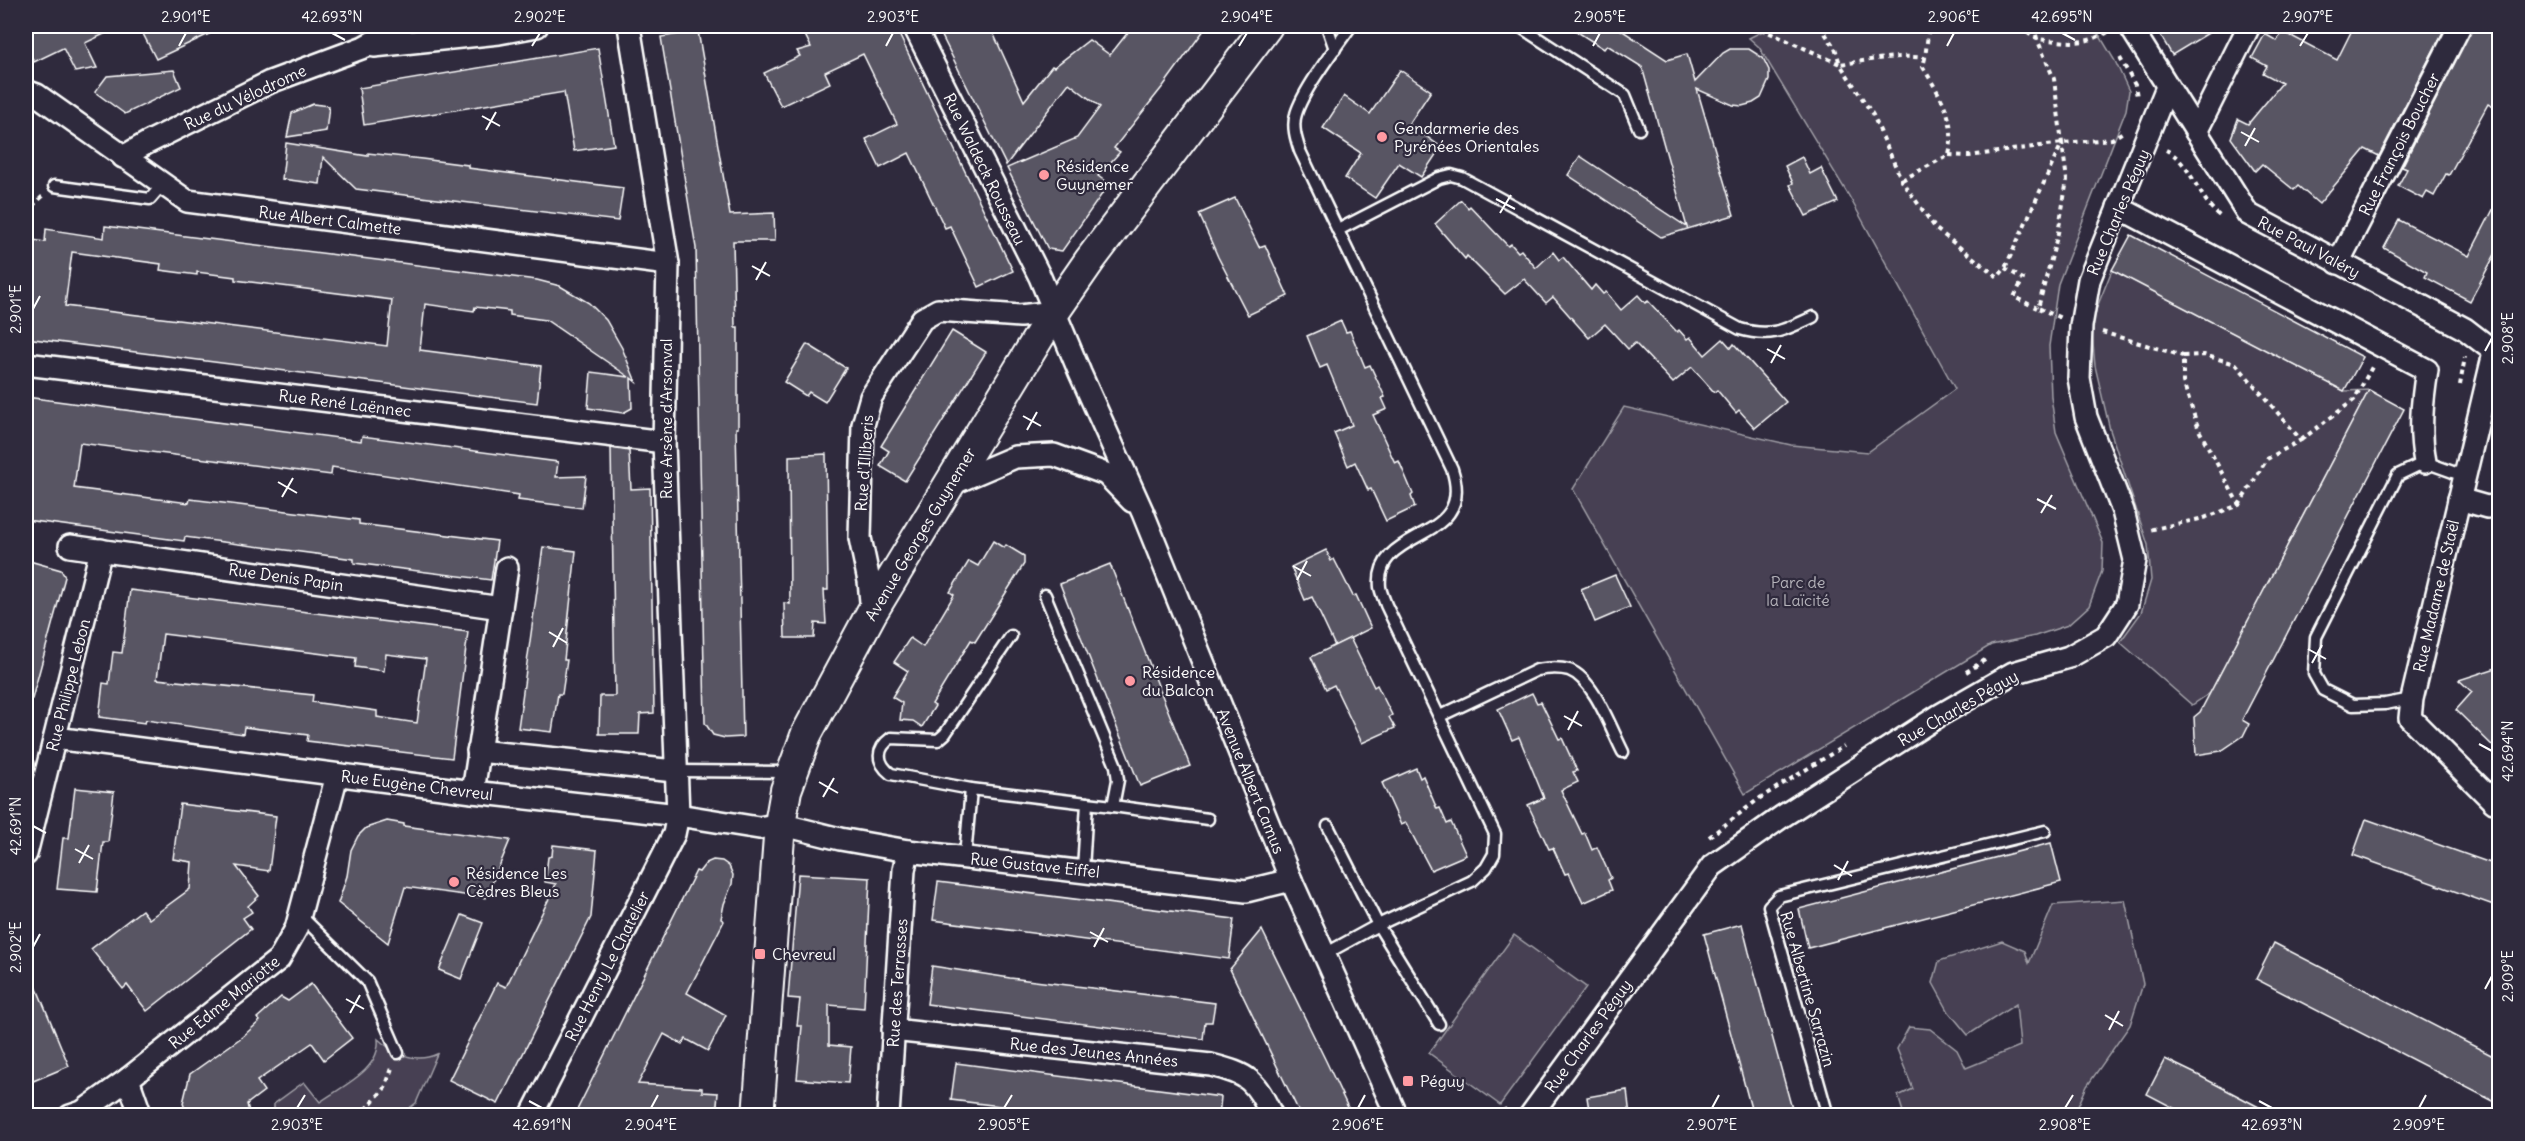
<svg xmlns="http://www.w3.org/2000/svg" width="2525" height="1141" viewBox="0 0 2525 1141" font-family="Delius,sans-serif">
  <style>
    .green { fill: #464152; stroke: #a2a0a8; stroke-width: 1.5 }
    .building { fill: #595564; stroke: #fff; stroke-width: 1.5; fill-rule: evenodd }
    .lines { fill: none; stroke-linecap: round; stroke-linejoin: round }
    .lane-casing { stroke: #fff; stroke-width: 15 }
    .street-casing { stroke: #fff; stroke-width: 26 }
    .secondary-casing { stroke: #fff; stroke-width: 34 }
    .path { stroke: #fff; stroke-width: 4; stroke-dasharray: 4.5 4.5; stroke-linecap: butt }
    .lane { stroke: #2f2a3d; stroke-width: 10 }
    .street { stroke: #2f2a3d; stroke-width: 21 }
    .secondary { stroke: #2f2a3d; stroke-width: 30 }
    .ticks { fill: none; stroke: #fff; stroke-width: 2 }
    .poi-dot { fill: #ff9aa2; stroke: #2f2a3d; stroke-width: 2 }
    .labels { text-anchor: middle; stroke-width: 4.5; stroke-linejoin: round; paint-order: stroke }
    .street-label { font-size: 16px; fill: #fff; stroke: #2f2a3d }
    .poi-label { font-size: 16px; fill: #fff; stroke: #2f2a3d; text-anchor: start }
    .park-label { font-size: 16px; fill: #b5b3ba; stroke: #2f2a3d }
    .neatline { fill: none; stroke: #fff; stroke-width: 2 }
    .ticks-label { font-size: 15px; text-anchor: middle; fill: #fff }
  </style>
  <rect width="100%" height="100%" fill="#2f2a3d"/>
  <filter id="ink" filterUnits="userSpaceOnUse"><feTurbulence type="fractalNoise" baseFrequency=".0167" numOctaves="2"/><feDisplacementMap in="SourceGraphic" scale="12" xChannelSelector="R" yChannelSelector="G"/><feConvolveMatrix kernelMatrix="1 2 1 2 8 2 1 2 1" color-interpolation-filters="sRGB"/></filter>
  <g filter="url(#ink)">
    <g class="green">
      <polygon points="1773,26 2094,26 2115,61 2129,91 2126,110 2058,284 2049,346 2051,397 2056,432 2103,543 2102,571 2089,606 2068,625 2035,636 1991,645 1745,794 1573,489 1624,407 1791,445 1868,452 1955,389 1849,196 1759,47 1749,38"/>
      <polygon points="2112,270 2344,391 2369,390 2210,693 2192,705 2120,642 2141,613 2151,580 2148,545 2110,430 2095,366 2091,322"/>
      <polygon points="2125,900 2143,984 2130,1025 2087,1086 2074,1115 1904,1115 1898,1096 1913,1089 1897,1049 1909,1027 1930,1029 1957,1050 1966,1068 2020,1046 2016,1004 1968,1035 1949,1012 1933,983 1939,961 2002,941 2025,951 2029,963 2053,905"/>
      <polygon points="1514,935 1586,987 1500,1105 1429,1053"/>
      <path d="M378,1039C395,1054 415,1064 437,1054L416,1103L400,1115L274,1116V1104L304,1082L320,1102C342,1086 381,1070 378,1039Z"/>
    </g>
    <g class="building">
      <polygon points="34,26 121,26 85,43 97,68 75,72 63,48 34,62 26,47 26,30"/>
      <polygon points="139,26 226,26 156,59"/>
      <polygon points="811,26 895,26 1013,271 979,287 950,226 945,228 909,153 880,168 866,139 897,124 863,54 825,72 830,83 781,106 764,73 800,56 797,51 811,47 805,35 814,31"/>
      <polygon points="937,26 990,26 1024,101 1052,66 1054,67 1089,40 1110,55 1133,26 1207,26 1164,85 1114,148 1120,152 1098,176 1109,184 1062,251 1048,249 1007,168 1077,138 1100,107 1069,83 1006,165"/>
      <polygon points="1568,26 1619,26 1618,28 1667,60 1687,54 1695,82 1723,53 1730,49 1749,49 1763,58 1769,70 1769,80 1761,98 1753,103 1742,106 1733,105 1697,89 1734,215 1661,237 1568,175 1580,156 1687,227 1642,67 1607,45 1604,49"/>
      <polygon points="2155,26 2220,26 2172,55"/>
      <polygon points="2354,26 2446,26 2379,156 2365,149 2319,204 2298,186 2294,190 2262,164 2255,171 2231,138 2238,119 2248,124 2282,83 2263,73 2267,66 2252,58 2265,34 2277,41 2282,31 2337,60"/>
      <polygon points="2473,26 2499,26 2499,110 2488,104 2449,175 2446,174 2434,196 2427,192 2423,199 2398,186 2407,169 2402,167"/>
      <polygon points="698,31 730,215 774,213 775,241 733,241 735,327 738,327 738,428 736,428 743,737 725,738 713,735 705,723 696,248 661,37"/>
      <polygon points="598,48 614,145 574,151 564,92 364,125 359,88"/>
      <polygon points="174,70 181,87 125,114 95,92 107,76"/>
      <polygon points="1400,70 1431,91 1409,124 1441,147 1421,177 1399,163 1375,198 1345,178 1361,153 1323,128 1344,96 1370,114"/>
      <polygon points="313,104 329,106 326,131 287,137 292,113"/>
      <polygon points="286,143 368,156 368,153 422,159 468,165 468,168 623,188 618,221 356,189 323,157 320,184 282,179"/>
      <polygon points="1802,157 1810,174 1821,168 1838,202 1806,216 1790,185 1793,183 1785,166"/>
      <polygon points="1235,198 1259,247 1265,245 1288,296 1248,315 1218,257 1199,214"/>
      <polygon points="2499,198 2499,247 2470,301 2425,277 2427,272 2384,248 2399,220 2469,256"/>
      <polygon points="1461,200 1468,208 1470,206 1508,246 1511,244 1518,252 1521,250 1536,268 1553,252 1559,260 1563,257 1591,290 1595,285 1603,294 1606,292 1621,310 1638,295 1645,303 1648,301 1677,332 1679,330 1687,339 1690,337 1705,355 1723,339 1731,348 1734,344 1786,402 1755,428 1739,410 1736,413 1717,390 1714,392 1692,367 1673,383 1635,343 1628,349 1605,324 1589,338 1553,297 1546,303 1524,279 1505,294 1467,256 1465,259 1435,224"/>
      <path d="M105,226L537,280L560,286L589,303L606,320L622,348L636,382L631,378L632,408L623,413L588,408L591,372L629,377L546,320L510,315V311L475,307L474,311L425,304L420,350L541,366L537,403L26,338V239L45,242L46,229L104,238ZM72,252L161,264L160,270L197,275V272L235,277V280L392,300L387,346L65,306Z"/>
      <polygon points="2131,235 2363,357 2344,391 2112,270"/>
      <polygon points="1341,321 1346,332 1350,331 1365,367 1370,365 1385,397 1382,398 1387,409 1373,415 1395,463 1399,461 1413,494 1411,496 1415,507 1386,521 1371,489 1368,490 1355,462 1348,466 1340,447 1334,433 1352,425 1327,365 1320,368 1307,336"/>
      <polygon points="952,331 986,352 905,481 880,466 889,451 881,446"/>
      <polygon points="807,344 846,368 825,402 809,392 806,396 784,382"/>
      <polygon points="2369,390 2404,409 2242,720 2249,724 2243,736 2221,751 2196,755 2194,717 2200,712"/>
      <polygon points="26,397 361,441 362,436 558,462 556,477 586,476 582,508 518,500 519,495 332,467 331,475 80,443 74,488 189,503 190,499 223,503 359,520 359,524 497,541 491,580 354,563 354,559 185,537 184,541 26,520"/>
      <polygon points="611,448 629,451 631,489 650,488 654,713 640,714 639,734 599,734 600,696 615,696"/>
      <polygon points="826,454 828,590 824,590 826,624 815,623 814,638 785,638 784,603 790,604 789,456"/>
      <polygon points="993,541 1004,548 1006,545 1024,556 1024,564 975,642 971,640 932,704 935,706 922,727 913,721 900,720 902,703 892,697 908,671 894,662 910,638 923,647 954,595 950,592 969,561 978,566"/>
      <polygon points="543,547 576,551 564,660 567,660 562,694 558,694 552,732 518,728"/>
      <polygon points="1326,550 1331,561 1334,559 1353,596 1356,595 1371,628 1335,646 1312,597 1305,600 1291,567"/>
      <polygon points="26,560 61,570 65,577 32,699 26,699"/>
      <polygon points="1110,564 1190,766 1140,786 1060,584"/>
      <polygon points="1615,575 1630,607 1595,622 1581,589"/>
      <path d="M130,590L468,632L452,758L307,741L308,735L244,727L243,734L146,720L145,723L99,717L103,683L109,684L113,652L122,653ZM163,634L356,658L355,667L384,671L386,654L426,659L417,723L377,717V711L312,702L313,695L157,679Z"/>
      <polygon points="1350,638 1374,687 1377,685 1392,715 1389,717 1395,728 1362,743 1334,685 1326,689 1311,657"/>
      <polygon points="2499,667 2499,752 2456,710 2472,692 2459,680"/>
      <polygon points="1532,693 1537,703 1541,702 1559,739 1562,738 1577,771 1573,772 1578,782 1561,790 1582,834 1585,833 1592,850 1597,847 1611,878 1608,880 1612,890 1583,903 1569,873 1565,874 1553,848 1549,849 1528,805 1544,798 1519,737 1512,740 1498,709"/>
      <polygon points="1416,768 1420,778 1423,776 1437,809 1440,808 1447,824 1451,822 1466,855 1431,870 1406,823 1401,825 1382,783"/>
      <polygon points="75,788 114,792 108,842 103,842 97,892 57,889 63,838 69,838"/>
      <polygon points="180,804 276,816 269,871 236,866 259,896 248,906 252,912 243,918 251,929 147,1011 127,985 123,989 91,949 142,910 149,919 190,889 192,862 173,859"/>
      <polygon points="2366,819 2499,866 2499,907 2353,855"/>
      <polygon points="387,821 404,824 404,826 510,840 486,898 405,887 388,943 338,903 347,876 351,850 358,836 366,828"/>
      <polygon points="2051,843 2061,882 1808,948 1799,909"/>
      <polygon points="553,845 597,850 591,917 498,1104 449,1080 497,983 506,987 556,884 545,882 548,857 552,856"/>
      <polygon points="713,860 722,861 729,866 733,875 732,884 724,904 721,919 724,921 687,993 726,1015 708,1051 686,1039 682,1044 664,1034 638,1084 702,1088 702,1092 718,1093 716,1116 574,1116 696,871 699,872 706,863"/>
      <polygon points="798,874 870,878 864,1008 829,1005 829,1045 851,1047 848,1083 797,1079 802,1026 797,1026 800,999 788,998"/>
      <polygon points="938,882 1234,919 1229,959 933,920"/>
      <polygon points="462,915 483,923 461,979 439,970"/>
      <polygon points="1742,924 1749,952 1794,1116 1753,1116 1704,934"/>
      <polygon points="1262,930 1326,1061 1352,1116 1301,1116 1230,969"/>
      <polygon points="2274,943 2499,1059 2499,1104 2256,979"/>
      <polygon points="26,962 69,1066 26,1084"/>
      <polygon points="932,966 1010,978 1215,1003 1212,1022 1205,1022 1203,1039 927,1004"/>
      <polygon points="311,984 352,1038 324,1060 312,1043 257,1081 264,1091 247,1104 250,1116 187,1116 183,1103 190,1074 242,1037 260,1021 257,1018 281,997 288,1001"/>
      <polygon points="2165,1059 2196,1074 2276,1116 2189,1116 2147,1094"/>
      <polygon points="956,1063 1221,1097 1219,1116 1083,1116 951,1100"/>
      <polygon points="1627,1090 1630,1116 1590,1116 1587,1097"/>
    </g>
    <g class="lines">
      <defs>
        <g id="lane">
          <polyline points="1327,26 1335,49"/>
          <polyline points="1519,26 1625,95 1639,129"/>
          <polyline points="54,186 150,199 162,185"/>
          <path d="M1338,230L1439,178L1451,175L1462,178L1740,329C1771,338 1785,330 1813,317"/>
          <polyline points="1045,595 1116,766 1118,780 1113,806 1087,803"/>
          <polyline points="2412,699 2385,704 2353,705 2323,690 2314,674 2316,637 2398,475 2425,462 2464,476"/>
          <path d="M1440,716L1537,670C1548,668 1558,667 1569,670C1594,679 1611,729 1623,752"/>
          <polyline points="675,771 789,772"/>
          <path d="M971,789L891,774C876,762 876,749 891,738L938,740L945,734L1011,636"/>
          <polyline points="1113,806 1208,819"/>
          <polyline points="1328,826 1378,925 1439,1024"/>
          <polyline points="965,857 971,789 1087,803 1083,870"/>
          <polyline points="299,914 367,981 398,1053"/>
          <path d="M1325,954L1378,925L1472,881L1486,868L1494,854L1495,834L1386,605C1384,599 1381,593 1380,587C1374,525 1477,545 1452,469L1300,151C1296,139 1292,126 1296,114C1303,90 1336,47 1351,26"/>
          <polyline points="1828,1116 1769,906 1779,896 2045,831"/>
        </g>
        <g id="street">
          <polyline points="914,26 1040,277 1080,373 1143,513 1291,880 1397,1116"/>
          <polyline points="2130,26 2248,214 2465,329 2500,356"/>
          <polyline points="374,46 499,33 537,26"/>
          <polyline points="26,91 37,95 187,201 668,264"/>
          <polyline points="2196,132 2249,26"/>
          <polyline points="123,157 147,143 270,82 364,47 402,26"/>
          <path d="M2118,207L2427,370C2422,402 2419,430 2425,462"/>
          <polyline points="2338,263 2460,26"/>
          <polyline points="2499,342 2494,353 2412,699 2410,718 2494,802 2500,803"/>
          <polyline points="26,364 664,442"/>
          <polyline points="949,485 1015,457 1054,455 1106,474 1132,501"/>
          <polyline points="2459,499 2487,507 2500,505"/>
          <polyline points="70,546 501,608"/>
          <polyline points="872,612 869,581 860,538 863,425 871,397 922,319 938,310 1020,316 1054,312"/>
          <polyline points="55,738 473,792 678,815 759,828 780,824 840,839 908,851 1246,891 1291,880"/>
          <polyline points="478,751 675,771"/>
          <polyline points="473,792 507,568"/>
          <polyline points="26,854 101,550"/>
          <path d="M893,1030L1211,1065C1250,1075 1254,1079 1272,1116"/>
          <polyline points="128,1079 141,1116"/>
          <polyline points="70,1116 82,1112 128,1079 279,959 296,929 337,775"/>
          <polyline points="531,1116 674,834 678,815 664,442 668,264 629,26"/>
          <polyline points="888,1116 904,870 908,851"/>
          <polyline points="1530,1116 1712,866 1783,816 1940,715 2013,673 2069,657 2106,636 2127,604 2135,560 2123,511 2086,417 2079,378 2081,326 2089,280 2167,87"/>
        </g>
        <polyline id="secondary" points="758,1116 780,824 786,790 807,733 872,612 935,508 1054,312 1090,260 1267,26"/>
      </defs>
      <use href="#lane" class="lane-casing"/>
      <use href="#street" class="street-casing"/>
      <use href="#secondary" class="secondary-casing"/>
      <g class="path">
        <polyline points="1748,26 1761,29 1768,26"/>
        <path d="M1820,26L1835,48L1840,64C1869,61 1896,54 1925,58L1929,26"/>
        <polyline points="2020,26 2037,39 2054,79 2062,143"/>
        <path d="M2034,26L2037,39C2062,41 2084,47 2106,32"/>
        <polyline points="2102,26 2107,35"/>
        <polyline points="1761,29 1840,64 1873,115 1902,181 1936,229 1998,277 2005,268 2062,143 2067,180 2058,233 2038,308 2061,318"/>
        <polyline points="2120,58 2135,85 2137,97"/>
        <polyline points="26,125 28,114"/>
        <path d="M2166,150C2192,163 2198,200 2221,217"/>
        <polyline points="1949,155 1969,156 2062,143 2112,139 2123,132"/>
        <path d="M1902,180L1949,155C1957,119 1941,98 1923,67L1925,58"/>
        <polyline points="26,212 43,196"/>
        <polyline points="2005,268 2023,279 2014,297 2037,308"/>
        <polyline points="2102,332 2183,356 2183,382 2199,430 2239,505 2204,518 2149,530"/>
        <polyline points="2183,356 2204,355 2236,364 2301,440 2267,459 2239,505"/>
        <polyline points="2460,385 2465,357"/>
        <polyline points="2301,440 2354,400 2372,367"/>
        <polyline points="1966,672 1985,660"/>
        <polyline points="1709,837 1760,798 1844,746"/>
        <polyline points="359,1116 385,1088 392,1068"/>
        <polyline points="1495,1116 1508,1108"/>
      </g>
      <use href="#lane" class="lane"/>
      <use href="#street" class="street"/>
      <use href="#secondary" class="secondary"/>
    </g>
  </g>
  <path class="ticks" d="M332,33L345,40M2062,33L2075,40M179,46L186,33M532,46L540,33M886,46L893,33M1239,46L1247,33M1593,46L1600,33M1947,46L1954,33M2300,46L2308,33M482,116L500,126M486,130L496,112M2241,132L2259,142M2245,146L2255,128M1496,199L1515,209M1500,213L1511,195M752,266L770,276M756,280L766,262M33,309L40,296M1767,349L1785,359M2485,351L2492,338M1771,363L1781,345M1023,416L1041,426M1027,430L1037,412M278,482L297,493M282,497L293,478M2037,499L2056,509M2041,513L2052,495M1293,566L1311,576M1297,580L1307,561M549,632L567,643M553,647L563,628M2308,649L2326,659M2312,663L2322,645M1564,716L1582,726M1568,730L1578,711M2479,744L2492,751M819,782L838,793M823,797L834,778M33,826L46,833M75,849L93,859M79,863L89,845M1834,865L1852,876M1838,880L1848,861M1090,932L1108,942M33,947L40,934M1094,947L1104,928M2485,989L2492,976M346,999L364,1009M350,1013L360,995M2105,1015L2123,1026M2109,1030L2119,1011M529,1101L542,1108M2259,1101L2272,1108M297,1108L305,1095M651,1108L658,1095M1004,1108L1012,1095M1358,1108L1365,1095M1712,1108L1719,1095M2065,1108L2073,1095M2419,1108L2426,1095"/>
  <g class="poi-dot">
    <circle cx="1382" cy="137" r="6"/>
    <circle cx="1044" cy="175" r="6"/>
    <circle cx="1130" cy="681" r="6"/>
    <circle cx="454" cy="882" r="6"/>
    <rect x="754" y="948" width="12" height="12" rx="3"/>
    <rect x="1402" y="1075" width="12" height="12" rx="3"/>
  </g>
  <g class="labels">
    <g class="street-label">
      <text transform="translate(245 97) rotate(-25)" y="6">Rue du Vélodrome</text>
      <text transform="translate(2399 144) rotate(-63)" y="6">Rue François Boucher</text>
      <text transform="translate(985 169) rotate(64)" y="6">Rue Waldeck Rousseau</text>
      <text transform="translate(2118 212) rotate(-67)" y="6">Rue Charles Péguy</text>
      <text transform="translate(330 220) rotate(7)" y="6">Rue Albert Calmette</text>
      <text transform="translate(2309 247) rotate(28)" y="6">Rue Paul Valéry</text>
      <text transform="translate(345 403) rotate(7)" y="6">Rue René Laënnec</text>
      <text transform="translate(666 419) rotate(-90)" y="6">Rue Arsène d'Arsonval</text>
      <text transform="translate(864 463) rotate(-86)" y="6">Rue d'Illiberis</text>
      <text transform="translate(920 534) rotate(-59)" y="6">Avenue Georges Guynemer</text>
      <text transform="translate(286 577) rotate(8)" y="6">Rue Denis Papin</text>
      <text transform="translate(2436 596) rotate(-77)" y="6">Rue Madame de Staël</text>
      <text transform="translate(68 685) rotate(-76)" y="6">Rue Philippe Lebon</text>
      <text transform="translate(1958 708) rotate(-30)" y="6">Rue Charles Péguy</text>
      <text transform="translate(1251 781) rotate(68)" y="6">Avenue Albert Camus</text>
      <text transform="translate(417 785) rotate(7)" y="6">Rue Eugène Chevreul</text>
      <text transform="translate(1035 865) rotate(6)" y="6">Rue Gustave Eiffel</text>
      <text transform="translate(607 966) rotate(-63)" y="6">Rue Henry Le Chatelier</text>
      <text transform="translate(897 983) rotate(-86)" y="6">Rue des Terrasses</text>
      <text transform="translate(1808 989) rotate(74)" y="6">Rue Albertine Sarrazin</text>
      <text transform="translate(224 1002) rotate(-39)" y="6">Rue Edme Mariotte</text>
      <text transform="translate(1588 1036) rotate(-54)" y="6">Rue Charles Péguy</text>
      <text transform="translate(1094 1052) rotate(6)" y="6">Rue des Jeunes Années</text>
    </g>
    <g class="poi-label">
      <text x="1394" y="134">Gendarmerie des<tspan x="1394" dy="18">Pyrénées Orientales</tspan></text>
      <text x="1056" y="172">Résidence<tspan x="1056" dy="18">Guynemer</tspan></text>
      <text x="1142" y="678">Résidence<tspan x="1142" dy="18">du Balcon</tspan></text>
      <text x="466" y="879">Résidence Les<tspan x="466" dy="18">Cèdres Bleus</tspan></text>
      <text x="772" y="960">Chevreul</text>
      <text x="1420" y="1087">Péguy</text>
    </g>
    <g class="park-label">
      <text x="1798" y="588">Parc de<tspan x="1798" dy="18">la Laïcité</tspan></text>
    </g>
  </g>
  <rect width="2525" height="1141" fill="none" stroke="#2f2a3d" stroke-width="66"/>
  <rect x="33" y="33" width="2459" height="1075" class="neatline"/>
  <g class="ticks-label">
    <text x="186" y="22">2.901°E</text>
    <text x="332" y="22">42.693°N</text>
    <text x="540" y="22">2.902°E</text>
    <text x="893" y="22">2.903°E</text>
    <text x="1247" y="22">2.904°E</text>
    <text x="1600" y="22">2.905°E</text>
    <text x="1954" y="22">2.906°E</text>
    <text x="2062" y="22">42.695°N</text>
    <text x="2308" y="22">2.907°E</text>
    <text transform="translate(16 309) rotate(-90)" y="5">2.901°E</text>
    <text transform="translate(2508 338) rotate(-90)" y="5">2.908°E</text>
    <text transform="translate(2508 751) rotate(-90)" y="5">42.694°N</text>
    <text transform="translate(16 826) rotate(-90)" y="5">42.691°N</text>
    <text transform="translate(16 947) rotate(-90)" y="5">2.902°E</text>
    <text transform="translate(2508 976) rotate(-90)" y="5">2.909°E</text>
    <text x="297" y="1130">2.903°E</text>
    <text x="542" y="1130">42.691°N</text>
    <text x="651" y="1130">2.904°E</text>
    <text x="1004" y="1130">2.905°E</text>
    <text x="1358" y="1130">2.906°E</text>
    <text x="1712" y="1130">2.907°E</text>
    <text x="2065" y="1130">2.908°E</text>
    <text x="2272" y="1130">42.693°N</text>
    <text x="2419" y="1130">2.909°E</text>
  </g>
</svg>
